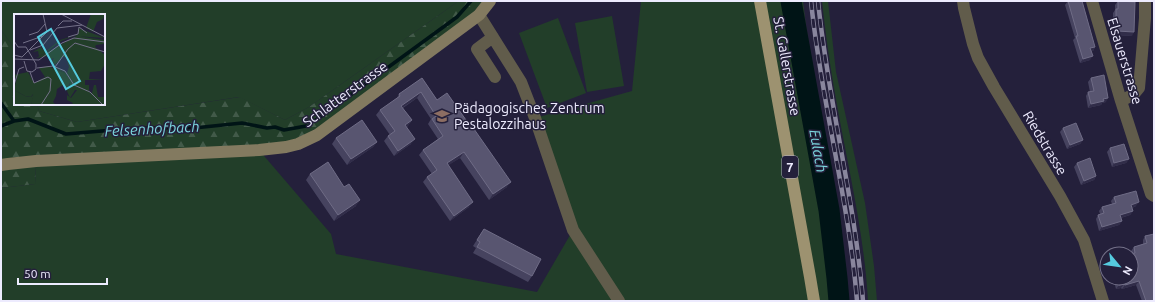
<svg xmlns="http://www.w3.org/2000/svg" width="1155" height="302" font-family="Ubuntu,sans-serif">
<defs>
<pattern id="forest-firs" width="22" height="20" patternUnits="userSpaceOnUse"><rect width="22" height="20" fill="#223e29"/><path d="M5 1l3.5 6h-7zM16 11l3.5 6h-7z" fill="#425a49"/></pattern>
</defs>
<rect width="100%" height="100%" fill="#24203b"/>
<!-- green -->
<path fill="#223e29" d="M1,1H457L456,3L309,107L285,120L239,97L77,122L39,111L37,104H104V15H15V49L1,30Z
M641,1H803L806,26L843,249L848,301H1V188L35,184L36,161L259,150L331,234L336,254L537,292L573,230L535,118L632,91Z
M822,1H828L836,72L865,203L874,266L877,301H868C864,229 846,159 834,88C829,59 825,30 822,1Z
M612,16L624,86L587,92L575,23Z
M558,18L586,93L547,108L519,33Z"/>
<!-- forest -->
<path fill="url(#forest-firs)" d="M457,1H490L298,144L36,162L35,184L1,188V30L15,49V104H37L39,111L77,122L240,97L285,120L309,107L456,3Z"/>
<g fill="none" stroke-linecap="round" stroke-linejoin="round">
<!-- stream -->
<path stroke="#001416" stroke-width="3.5" d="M1,103L14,121
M316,120L457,17L471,1
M1,126L14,121L28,119L66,134L138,128H194L242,123L267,128L275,127L284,130L306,126"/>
<!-- river -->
<path stroke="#001416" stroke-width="21" d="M791,1L829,210L837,278L839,301"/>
<!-- street -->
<path stroke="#615c4b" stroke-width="12" d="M963,1L964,8L973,44L978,58L994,87L1060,196L1084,240L1103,301
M1092,1L1121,101L1151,194L1154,196
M479,15L521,82L535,118L573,230L619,301
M493,37L477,49L495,77
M1121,101L1134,94L1139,88L1145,18V1"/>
<!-- secondary -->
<path stroke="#837a60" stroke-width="12" d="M1,165L8,164L36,161L259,150L286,147L298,144L317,135L479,15L490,1"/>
<!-- primary -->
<path stroke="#9d9270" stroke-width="12" d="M760,1L810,277L814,301"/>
<!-- rail casing -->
<g stroke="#89869d" stroke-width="4.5">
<path id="rail" d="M811,1C821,102 849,200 857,301
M818,1C828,102 855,200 863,301"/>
</g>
<!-- rail -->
<use href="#rail" stroke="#24203b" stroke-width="3" stroke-dasharray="9" stroke-linecap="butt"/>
</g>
<!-- wall -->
<path fill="#46435f" d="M1068,1L1095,47L1093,51H1091L1090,60L1080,63L1073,40L1075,38L1065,5Z
M1118,1L1132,36L1115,35V28H1113V13L1115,10V5Z
M422,78L437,100L507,187L489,200L460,158L448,165L469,207L450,221L423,182L427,177L432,174L419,155L423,150L438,139L428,124L431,119L417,98L403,108L412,120L407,127L411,144L394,156L384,141L388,136L390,135L376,115L380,110L397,98L399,94Z
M1091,78L1106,102L1102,103L1101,105L1088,108L1086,96L1088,92H1090L1088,82Z
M1063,128L1083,140L1080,144L1067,149L1060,132Z
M336,138L377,142L373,147L347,165L332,144Z
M1110,148L1129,159L1126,163L1112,167L1107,152Z
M1077,163L1096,176L1094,180L1081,185L1074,167Z
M310,174L356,206L334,221L306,180Z
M1114,197L1136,206L1132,208L1133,211L1130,215L1121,218L1122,221L1119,225L1099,231L1096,219L1098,215L1100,214L1099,211L1102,207L1112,204L1111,201Z
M484,229L532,276L528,282L473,253L476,248L473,246L480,235Z
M1154,234V301H1142L1136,285L1122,289L1121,288L1116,289L1113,278H1131L1132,254L1131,251L1134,247L1143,244V240L1145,236Z"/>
<!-- shaded-wall -->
<path fill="#312d49" d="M1116,24H1118L1115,28H1113Z
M1117,31L1134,32L1132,36L1115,35Z
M1095,47L1093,51L1088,52L1090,48Z
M1093,56L1090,60L1080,63L1083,59Z
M421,92L417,98L397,111L401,106Z
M1108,98L1106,102L1102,103L1101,105L1088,108L1091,104Z
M412,120L408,126L402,130L405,125Z
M415,139L411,144L394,156L398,151Z
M1083,140L1080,144L1067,149L1070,145Z
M377,142L373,147L347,165L351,159Z
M464,152L460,158L443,169L447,163Z
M1129,159L1126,163L1112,167L1114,163Z
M1096,176L1094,180L1081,185L1084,181Z
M511,182L507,187L489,200L493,194Z
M360,200L356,206L334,221L338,215Z
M473,202L469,207L450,221L454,216Z
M1139,202L1136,206L1129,209L1131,205Z
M1133,211L1130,215L1117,219L1120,215Z
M1122,221L1119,225L1099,231L1102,227Z
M1139,281L1136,285L1122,289L1125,285Z
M1124,284L1121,288L1116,289L1119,285Z"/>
<!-- building -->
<path fill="#585570" stroke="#6f6c86" d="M1068,1H1082L1095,47L1090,48L1093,56L1083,59L1076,36H1078Z
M1118,1L1135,2L1134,32L1117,31L1118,24H1116V9H1118Z
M1104,75L1108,98L1103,99L1104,101L1091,104L1088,92L1094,91L1091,78Z
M422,78L437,100L447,93L473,130L474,129L511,182L493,194L464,152L447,163L473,202L454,216L427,177L437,170L423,150L443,136L432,119L436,116L421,92L401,106L412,120L405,125L415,139L398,151L388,136L395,131L380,110L400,96L399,94Z
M362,120L377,142L351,159L336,138Z
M1076,123L1083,140L1070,145L1063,128Z
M1124,144L1129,159L1114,163L1110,148Z
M1090,158L1096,176L1084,181L1077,163Z
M328,162L344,187L349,184L360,200L338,215L310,174Z
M1136,191L1139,202L1131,205L1133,211L1120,215L1122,221L1102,227L1098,215L1104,213L1102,207L1116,203L1114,197Z
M484,229L541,259L532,276L477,247L480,242L477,240Z
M1154,234V301H1146L1139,281L1125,285L1124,284L1119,285L1116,278H1131V254L1135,253L1134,247L1147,243L1145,236Z"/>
<!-- icons -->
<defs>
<g id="school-bare" transform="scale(1.2)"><path d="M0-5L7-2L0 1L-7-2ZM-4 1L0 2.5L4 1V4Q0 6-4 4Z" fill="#8d6e63" stroke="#24203b" stroke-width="2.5" paint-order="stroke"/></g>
</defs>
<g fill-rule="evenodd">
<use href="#school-bare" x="442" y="116"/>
</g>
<g text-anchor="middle" stroke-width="3" stroke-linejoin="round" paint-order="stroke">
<!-- shield labels -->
<rect fill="#24203b" stroke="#b1aec4" stroke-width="1" x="782" y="156" width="16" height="22" rx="3"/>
<g font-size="13" font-weight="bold" fill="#edebfe">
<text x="790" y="172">7</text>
</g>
<!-- street labels -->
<g font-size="14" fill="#edebfe" stroke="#24203b">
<text transform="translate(1125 61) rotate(73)" y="5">Elsauerstrasse</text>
<text transform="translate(787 66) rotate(80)" y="5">St. Gallerstrasse</text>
<text transform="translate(345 94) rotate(-36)" y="5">Schlatterstrasse</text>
<text transform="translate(1045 143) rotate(59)" y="5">Riedstrasse</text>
</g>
<!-- poi labels -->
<g font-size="14" fill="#edebfe" stroke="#24203b" text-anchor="start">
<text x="454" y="113">Pädagogisches Zentrum<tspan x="454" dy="16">Pestalozzihaus</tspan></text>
</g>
<!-- water labels -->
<g font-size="15" font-style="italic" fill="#7ad5dc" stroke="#24203b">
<text transform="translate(152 129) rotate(-3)" y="5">Felsenhofbach</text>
<text transform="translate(818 151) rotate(80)" y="5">Eulach</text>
</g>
</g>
<!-- overview -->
<g transform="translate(14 14)">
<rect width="91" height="91" fill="#24203b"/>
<path d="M64,14L91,24L60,22L47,27L31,39L25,42L24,37L19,38L27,33L31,38L46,26L59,22L64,21ZM63,22L91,26V35L90,30L82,31L81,33L91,41V50L87,57L76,58L75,65L91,66H71V71H75V77L78,79L80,71H82L84,83H90L91,91H57L59,89L53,86V81L57,84L63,76L53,59L55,53L52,43H48L41,51L38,47L40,44L36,46L34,42L22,44ZM34,52L51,59L56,68L53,77L49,71L43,75L42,82L49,91L42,82L39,88L42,91H17L19,80L17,83L11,82L0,76L3,63L0,64V61L14,58L20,69L31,63L25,54Z" fill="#223e29"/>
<path d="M77,0H91L89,5L83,8L79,18L72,14ZM39,53H41L51,58L59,69L71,76H61L56,84L53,77L56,70L51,59ZM0,76L11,82L17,83L20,80L17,91H0Z" fill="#223e29"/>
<path fill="none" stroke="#747189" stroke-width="1" d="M47,0L91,23M44,12L49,7H58M15,21L24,18L31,10M54,23L64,20L65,13L73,19M0,27L4,33H12L22,50V55L18,58L13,57L10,47M9,29L29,22M16,36L29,31L43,14L68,11M0,41L8,43L33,18L29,0M0,45L25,46L48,29L60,24L91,28M41,53L54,35L61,29L91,38M23,54L39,52L51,57L60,71L76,78L89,91M16,58L20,69L34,63L37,65L36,77L27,91M0,71L5,55L10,53"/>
<path fill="#55cade" fill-opacity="0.15" stroke="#55cade" stroke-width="2" d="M37,15L66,67L52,75L24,23Z"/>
<rect width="91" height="91" fill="none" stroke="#edebfe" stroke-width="2"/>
</g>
<!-- border -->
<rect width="1155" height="302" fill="none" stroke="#edebfe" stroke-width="4"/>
<!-- north arrow -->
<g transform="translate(1119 266) rotate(119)"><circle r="19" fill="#24203b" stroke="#747189"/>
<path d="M0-3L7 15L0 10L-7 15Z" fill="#55cade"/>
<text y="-6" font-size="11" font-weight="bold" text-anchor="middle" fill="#edebfe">N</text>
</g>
<!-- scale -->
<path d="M18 278v6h89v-6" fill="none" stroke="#edebfe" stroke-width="2"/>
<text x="24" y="278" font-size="12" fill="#edebfe" stroke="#24203b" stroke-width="3" paint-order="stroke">50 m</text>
</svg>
